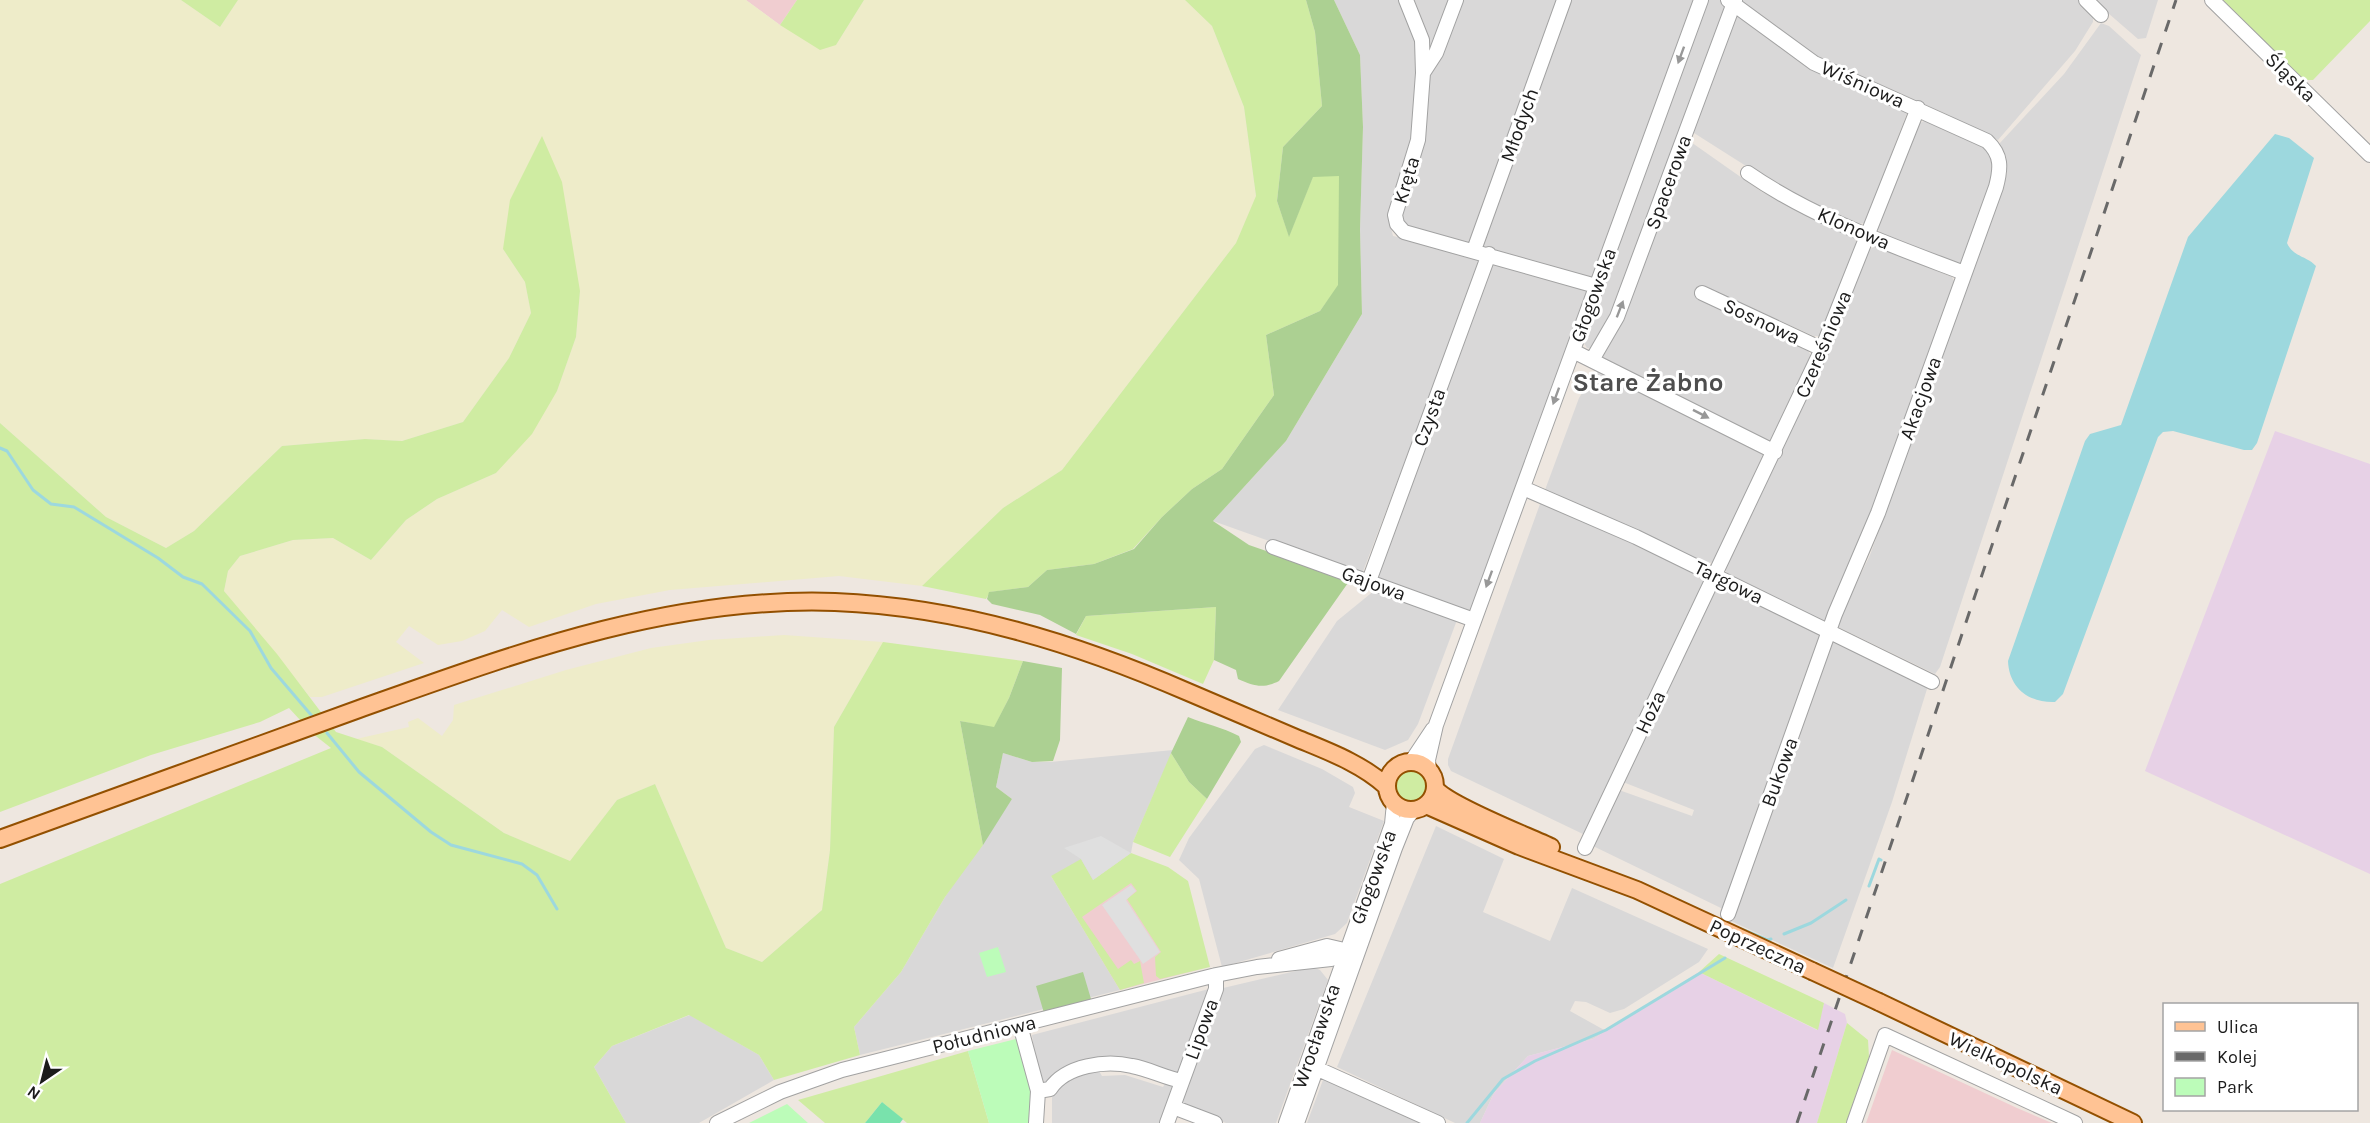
<svg xmlns="http://www.w3.org/2000/svg" width="2370" height="1123" font-family="Karla,sans-serif">
<rect width="100%" height="100%" fill="#eee7e0"/>
<!-- residential -->
<path fill="#d9d8d8" d="M1334,0H1402L1418,50L1412,142L1388,216L1393,236L1476,255L1481,262L1362,574L1213,521L1286,441L1362,314L1360,229L1363,127L1360,55Z
M1411,0H1558L1470,245L1404,225L1401,218L1426,90L1430,46Z
M1568,0H1694L1592,277L1484,249L1481,245Z
M1706,0H1720L1727,4L1614,317L1593,349L1587,348L1584,343Z
M1739,0H2078L2093,17V22L2075,51L1998,140L1944,113L1803,50Z
M2093,0H2158L2146,38L2138,39Z
M1736,15L1815,71L1907,113L1865,223L1858,224L1776,185L1694,133L1692,129Z
M2101,23L2109,26L2141,55L1940,667L1935,674L1836,626L1870,555L2007,173L1999,144L2064,74Z
M1926,120L1990,149L1996,165L1962,262L1956,265L1881,233L1877,229L1920,123Z
M1688,140L1762,192L1853,235L1857,243L1820,336H1814L1706,288L1700,300L1808,351L1812,357L1770,445L1601,361L1599,354Z
M1875,246L1952,277L1955,283L1865,533L1828,618L1822,621L1727,573L1724,568L1820,370L1869,250Z
M1492,261L1585,288L1587,294L1470,612L1380,580L1377,576Z
M1598,367L1764,452L1766,456L1717,562L1706,563L1545,490L1579,398Z
M1545,503L1705,577L1706,582L1585,835L1451,771L1448,765V759L1540,504Z
M1722,584L1822,634L1723,909L1593,846L1619,790L1692,816L1694,810L1623,782L1716,587Z
M1375,590L1457,620L1418,724L1408,740L1385,750L1278,710L1337,621Z
M1831,639L1925,683L1927,689L1892,802L1833,968L1731,921Z
M1264,745L1322,769L1353,787L1355,793L1349,807L1384,821L1347,923L1335,934L1222,967L1199,879L1179,860L1189,838L1255,749Z
M1173,750L1133,842L1131,853L1093,880L1051,876L1120,990L860,1055L854,1027L901,972L945,897L1012,799L996,787L1003,753L1032,762H1050Z
M1436,826L1504,859L1483,912L1550,941L1572,888L1708,949L1699,962L1624,1009L1610,1013L1586,1002L1575,1001L1570,1011L1606,1031L1593,1039L1528,1056L1494,1093L1480,1123H1455L1337,1067Z
M1313,967L1320,970L1328,980L1276,1123H1226L1177,1104L1219,989Z
M1209,989L1177,1076L1112,1061L1046,1087L1036,1065L1032,1035Z
M690,1015L759,1055L774,1080L699,1123H626L594,1067L612,1046Z
M1099,1071L1102,1076L1125,1075L1163,1087L1166,1082L1175,1086L1162,1123H1052V1098L1056,1086L1069,1076Z
M1327,1078L1425,1123H1307L1323,1080Z"/>
<!-- commercial -->
<path fill="#f0cdd0" d="M746,0H797L780,25Z
M1129,866L1197,970L1120,990L1070,907Z
M1892,1050L2017,1108L2052,1123H1866Z"/>
<!-- industrial -->
<path fill="#e7d1e6" d="M2275,431L2370,464V874L2145,771Z
M1699,972L1817,1030L1824,1003L1845,1014L1847,1023L1817,1123H1480L1494,1093L1528,1056L1593,1039Z"/>
<!-- farmland -->
<path fill="#eeecc9" d="M0,0H181L220,27L238,0H746L780,25L836,45L864,0H1185L1212,26L1244,107L1256,197L1236,243L1062,470L1003,508L922,586L839,576L670,590L596,604L529,627L502,610L485,631L462,641L438,645L409,626L396,642L424,663L322,697H310L224,591L228,571L240,556L293,540L333,538L371,560L406,520L437,499L496,473L557,391L576,337L580,291L503,249L525,282L531,313L509,358L463,422L402,441L365,439L282,446L194,531L166,548L106,517L0,423Z
M784,635L883,642L834,727L830,850L822,910L762,962L726,948L655,784L617,800L570,862L504,833L382,747L356,739L409,727L408,722L418,718L442,736L453,720L454,705L566,670L651,648L709,640Z"/>
<!-- grass -->
<path fill="#cfeca2" d="M181,0H238L220,27Z
M797,0H864L836,45L820,50L780,25Z
M1185,0H1306L1315,32L1322,106L1283,147L1277,201L1289,236L1313,176H1339V285L1320,311L1266,335L1274,395L1222,469L1192,489L1162,517L1133,549L1094,564L1047,570L1028,587L990,592L986,599L922,586L1003,508L1062,470L1236,243L1256,196L1244,107L1212,26Z
M2223,0H2370V21L2313,80H2303Z
M542,136L562,182L580,291L576,337L557,391L532,434L496,473L437,499L406,520L371,560L333,538L293,540L240,556L228,571L224,591L277,654L336,732L382,747L504,833L570,861L617,800L655,784L726,948L762,962L822,910L830,850L834,727L883,642L1023,661L1009,698L994,728L960,721L983,845L945,897L901,972L854,1027L860,1055L774,1080L759,1055L689,1015L612,1046L594,1067L626,1123H0V884L331,748L312,733L289,708L260,722L151,755L0,812V423L106,517L166,548L194,531L282,446L365,439L402,441L463,422L509,358L531,313L525,282L503,249L510,200Z
M1216,607L1214,660L1203,684L1132,654L1076,635L1086,616Z
M1171,753L1189,782L1207,799L1170,857L1133,842Z
M1394 786a16 16 0 1 1 32 0a16 16 0 1 1-32 0Z
M1131,853L1168,867L1188,881L1210,967L1160,979L1156,976L1155,957L1161,952L1127,899L1137,891L1131,883L1082,917L1118,969L1131,960L1134,964L1140,961L1144,983L1120,990L1051,876L1081,859L1093,880Z
M1719,954L1824,1003L1818,1030L1699,972Z
M1847,1023L1868,1040L1869,1057L1846,1123H1817Z
M968,1051L989,1123H907L882,1102L865,1123H825L798,1100Z"/>
<!-- forest -->
<path fill="#acd092" d="M1306,0H1334L1360,55L1363,127L1360,229L1362,314L1286,441L1213,521L1249,545L1350,580L1279,681C1263,689 1254,686 1238,679L1236,670L1214,660L1216,607L1086,616L1076,634L1040,615L992,604L987,599L989,592L1028,587L1047,570L1094,564L1134,549L1162,517L1192,489L1222,469L1274,395L1266,335L1320,311L1338,285L1339,176L1313,177L1289,237L1277,201L1283,147L1322,106L1315,32Z
M1023,661L1062,668L1060,740L1053,761L1032,762L1003,753L996,787L1012,799L983,845L960,721L994,727L1009,698Z
M1188,717C1205,724 1222,727 1239,736L1241,742L1207,799L1189,782L1171,753Z
M1083,972L1091,999L1044,1013L1036,986Z"/>
<!-- park -->
<path fill="#bcfcb9" d="M998,947L1006,972L987,977L979,953Z
M1016,1039L1037,1101L1039,1123H989L968,1051Z
M787,1104L808,1123H749Z"/>
<!-- pitch -->
<path fill="#79e2ac" d="M882,1102L903,1119L900,1123H865Z"/>
<!-- parking -->
<path fill="#dfdfdf" d="M1101,836L1131,853L1093,880L1081,859L1064,848Z
M1131,885L1136,891L1126,900L1160,952L1143,964L1102,905Z"/>
<!-- water -->
<path fill="#9dd8de" d="M2275,134L2289,138L2314,158L2287,243C2293,257 2307,256 2316,266L2257,443L2252,450H2244L2173,431L2163,432L2158,437L2063,694L2055,702C2029,703 2009,688 2008,661L2085,441L2090,434L2121,425L2188,237Z"/>
<g fill="none" stroke-linecap="round" stroke-linejoin="round">
<!-- stream -->
<path stroke="#9dd8de" stroke-width="3" d="M0,448L7,451L33,490L51,504L74,507L158,558L183,577L202,584L250,631L271,668L312,716
M327,733L359,772L431,832L451,845L522,864L537,875L557,909
M1869,886L1879,859L1881,860
M1741,929L1768,940L1771,939
M1784,934L1811,923L1846,900
M1467,1123L1503,1079L1535,1061L1606,1030L1725,958"/>
<!-- minor casing -->
<g stroke="#a2a2a2" stroke-width="16">
<path id="minor" d="M1406,0L1422,40L1423,73L1418,140L1395,215L1397,224L1404,232L1596,286
M2086,0L2101,15
M2212,0L2370,155
M1423,73L1436,53L1456,0
M1748,173C1813,218 1891,245 1964,273
M1474,250L1564,0
M1702,293L1822,349
M1573,351L1775,452
M1592,360L1617,317L1735,0
M1523,488L1636,537L1932,682
M1273,547L1474,620
M1369,581L1489,254
M1411,762L1433,729
M1429,770L1428,760L1436,725L1701,0
M1585,848L1822,349L1918,108
M1728,914L1835,614L1878,513L1996,187C2001,168 2002,155 1987,141L1814,63L1728,0
M1279,959L1327,946L1353,952
M1020,1025L1038,1091L1036,1123
M1318,1069L1438,1123
M1038,1091L1050,1089C1066,1065 1106,1060 1132,1066C1149,1069 1165,1078 1182,1081
M1173,1107L1215,1123
M717,1123L780,1092L842,1070L1216,975L1257,967L1331,959L1346,950
M1167,1123L1216,989V975
M1286,1123L1392,824L1394,803
M1297,1123L1395,848L1407,818L1413,811
M1854,1123L1885,1035L2075,1123"/>
</g>
<!-- major casing -->
<g stroke="#935000" stroke-width="20">
<path id="major" d="M1387 786a24 24 0 1 1 48 0a24 24 0 1 1-48 0Z
M1435,788C1447,805 1528,836 1551,847
M1426,805L1519,846L1637,890L1812,971
M0,839C120,796 239,752 359,709C514,654 668,596 835,602C959,607 1075,643 1188,692C1224,707 1260,723 1296,738C1327,751 1361,763 1386,786
M1879,1002L2133,1123"/>
</g>
<!-- minor -->
<use href="#minor" stroke="#fff" stroke-width="14"/>
<!-- major -->
<use href="#major" stroke="#ffc394" stroke-width="16"/>
<!-- rail -->
<path stroke="#696969" stroke-width="3" stroke-dasharray="12 12" stroke-linecap="butt" d="M1797,1123L2176,0"/>
<!-- major-bridge casing -->
<g stroke="#935000" stroke-width="20" stroke-linecap="butt">
<path id="major-bridge" d="M1812,971L1879,1002"/>
</g>
<!-- major-bridge -->
<use href="#major-bridge" stroke="#ffc394" stroke-width="16"/>
</g>
<!-- one-way arrows -->
<defs><path id="oneway-solid" d="M-6-.8H1V-3.2L6.5 0L1 3.2V.8H-6Z" transform="scale(1.5)"/></defs>
<g fill="#989898">
<use href="#oneway-solid" transform="translate(1681 55) rotate(110)"/>
<use href="#oneway-solid" transform="translate(1620 309) rotate(-69)"/>
<use href="#oneway-solid" transform="translate(1556 396) rotate(110)"/>
<use href="#oneway-solid" transform="translate(1701 414) rotate(27)"/>
<use href="#oneway-solid" transform="translate(1489 579) rotate(110)"/>
</g>
<g text-anchor="middle" stroke-width="6" stroke-linejoin="round" paint-order="stroke">
<!-- street labels -->
<g font-size="20" fill="#1b1b1b" stroke="#fff">
<text transform="translate(2291 77) rotate(44)" y="7">Śląska</text>
<text transform="translate(1863 84) rotate(24)" y="7">Wiśniowa</text>
<text transform="translate(1519 125) rotate(-70)" y="7">Młodych</text>
<text transform="translate(1406 180) rotate(-73)" y="7">Kręta</text>
<text transform="translate(1668 182) rotate(-70)" y="7">Spacerowa</text>
<text transform="translate(1854 228) rotate(24)" y="7">Klonowa</text>
<text transform="translate(1593 295) rotate(-70)" y="7">Głogowska</text>
<text transform="translate(1762 321) rotate(25)" y="7">Sosnowa</text>
<text transform="translate(1823 344) rotate(-67)" y="7">Czereśniowa</text>
<text transform="translate(1920 398) rotate(-70)" y="7">Akacjowa</text>
<text transform="translate(1429 417) rotate(-70)" y="7">Czysta</text>
<text transform="translate(1729 582) rotate(26)" y="7">Targowa</text>
<text transform="translate(1374 583) rotate(20)" y="7">Gajowa</text>
<text transform="translate(1650 712) rotate(-65)" y="7">Hoża</text>
<text transform="translate(1779 772) rotate(-70)" y="7">Bukowa</text>
<text transform="translate(1373 877) rotate(-70)" y="7">Głogowska</text>
<text transform="translate(1758 946) rotate(25)" y="7">Poprzeczna</text>
<text transform="translate(1201 1029) rotate(-70)" y="7">Lipowa</text>
<text transform="translate(984 1034) rotate(-14)" y="7">Południowa</text>
<text transform="translate(1316 1036) rotate(-71)" y="7">Wrocławska</text>
<text transform="translate(2006 1063) rotate(25)" y="7">Wielkopolska</text>
</g>
<!-- district labels -->
<g font-size="26" font-weight="bold" fill="#4e4e4e" stroke="#fff">
<text x="1648" y="391">Stare Żabno</text>
</g>
</g>
<!-- legend -->
<rect x="2163" y="1003" width="195" height="108" fill="#ffffff" stroke="#a4a4a4" stroke-width="1.5"/>
<rect x="2175" y="1022" width="30" height="9" fill="#ffc394" stroke="#a4a4a4" stroke-width="1.5"/>
<text x="2217" y="1033" font-size="18" fill="#1b1b1b">Ulica</text>
<rect x="2175" y="1052" width="30" height="9" fill="#696969" stroke="#a4a4a4" stroke-width="1.5"/>
<text x="2217" y="1063" font-size="18" fill="#1b1b1b">Kolej</text>
<rect x="2175" y="1078" width="30" height="18" fill="#bcfcb9" stroke="#a4a4a4" stroke-width="1.5"/>
<text x="2217" y="1093" font-size="18" fill="#1b1b1b">Park</text>
<!-- north arrow -->
<g transform="translate(42 1081) rotate(215)" stroke="#ffffff" stroke-width="4.5" paint-order="stroke">
<path d="M0-4.5L10 22L0 15L-10 22Z" fill="#1b1b1b"/>
<text y="-9" font-size="16" font-weight="bold" text-anchor="middle" fill="#1b1b1b">N</text>
</g>
</svg>
